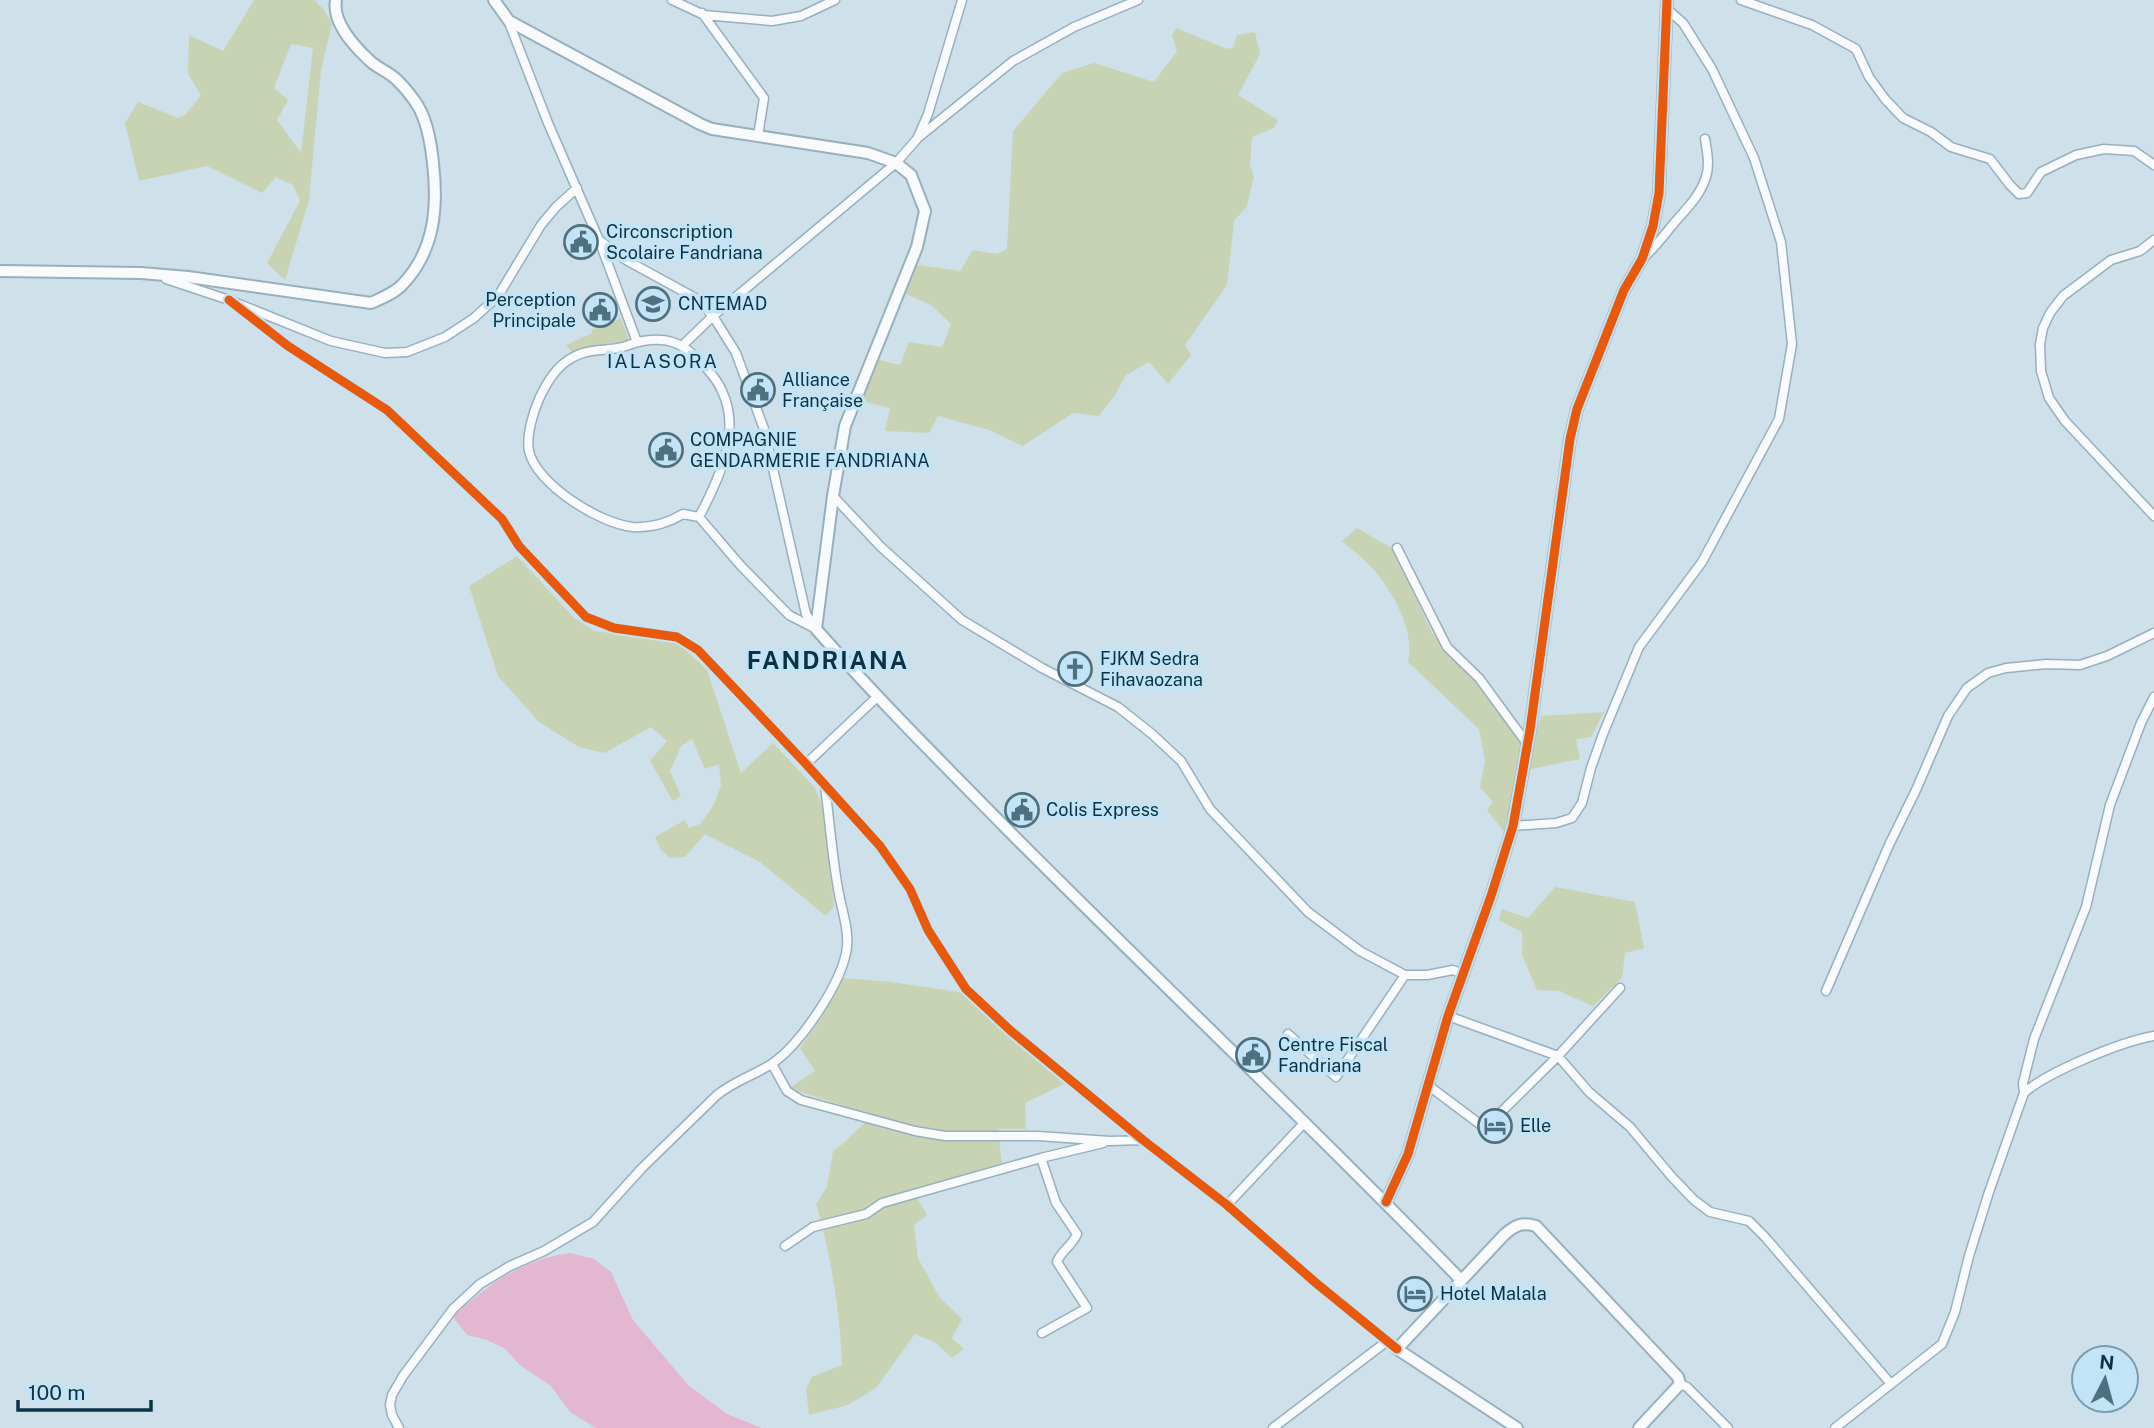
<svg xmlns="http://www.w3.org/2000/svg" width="2154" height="1428" font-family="'Public Sans',sans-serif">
<rect width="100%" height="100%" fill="#cee0ea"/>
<!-- green -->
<path fill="#c8d3b4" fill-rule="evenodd" d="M254,0H314L325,11L332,24L321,70L309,200L285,280L267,263L300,201L293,185L276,177L262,193L207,166L139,181L125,123L138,102L178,118L185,115L201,95L188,74L189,35L223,51ZM291,44L313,48L301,153L277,120L288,100L274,88Z
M1176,28L1227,49L1233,47L1237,35L1255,32L1260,54L1238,95L1278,120L1274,128L1252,137L1250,166L1254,176L1247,206L1234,221L1227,285L1185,345L1191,355L1168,384L1149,362L1126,375L1115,395L1099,416L1073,413L1023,446L989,430L938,416L929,433L885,431L890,408L861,401L879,360L900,365L909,342L942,347L951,324L931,305L906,294L917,265L960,271L973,250L997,254L1007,249L1013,131L1062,73L1094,63L1154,82L1177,51L1172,36Z
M621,318L629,340L624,343L581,349L573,353L566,345L592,333V330Z
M1357,528L1395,550L1432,633L1471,667L1494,692L1529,744L1542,716L1604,712L1591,737L1576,739L1580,759L1531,769L1504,832L1487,810L1493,802L1480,787L1485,760L1479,729L1408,662C1415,630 1394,595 1375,571C1366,560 1353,551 1342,541Z
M517,556L574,618L595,631L664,640L680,645L707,670L741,773L773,743L815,788L822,804L834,906L826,916L760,862L705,834L685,857L670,858L660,849L655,837L685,820L689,828L700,824L713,806L721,786L719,764L705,769L692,739L681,746L670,771L681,796L673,801L650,761L667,741L651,727L604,753L579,747L539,722L498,676L469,586Z
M1555,887L1635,902L1644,948L1625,953L1622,978L1593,1006L1559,991L1537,990L1522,955V932L1499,920L1502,909L1528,918Z
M843,978L891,982L965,993L1064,1084L1025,1103L1026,1129H998L1002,1166L913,1191L927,1215L914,1225L918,1258L940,1298L962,1319L952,1338L964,1349L952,1358L936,1343L915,1334L876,1388L848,1405L809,1415L806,1389L812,1377L842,1365C840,1312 831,1255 816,1204L827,1187L833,1151L845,1142L872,1115L789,1088L815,1071L800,1048L824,1014Z"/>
<!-- water -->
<path fill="#e2b7cf" d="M570,1253L594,1259L611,1272L633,1320L688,1385L727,1414L762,1428H596L570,1412L551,1386L521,1366L504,1348L487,1340L467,1335L453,1317C487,1285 523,1259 570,1253Z"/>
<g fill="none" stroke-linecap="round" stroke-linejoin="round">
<!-- street casing -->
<g stroke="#96b0bd" stroke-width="11">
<path id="street" d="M672,0L704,15L772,21L801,16L835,0
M1741,0L1812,25L1856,49L1869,77L1885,99L1903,118L1931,132L1951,147L1990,159L2010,185L2019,194L2027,193L2041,172L2076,155L2104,149L2134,151L2154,165
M702,13L764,98L758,136
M508,20L548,123L599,240L637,342
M919,137L1013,61L1074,27L1138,0
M599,240L626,260L699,300L713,316L736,353L764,429L806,614L815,628
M2154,240L2140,251L2111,260L2063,296L2050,313L2043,328L2040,344L2041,371L2049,398L2065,421L2154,516
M1642,259C1655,248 1664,235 1675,222C1687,208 1700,196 1706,177C1710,165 1707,151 1705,139
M166,279L229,300L331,341L385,353L407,352L445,337L474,318L498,296L541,225L556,207L577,188
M229,300L288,346L387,410L502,519L519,546L586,617L614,628L677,637L698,650L806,764L880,846L910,889L928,930L966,989L1011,1031L1143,1140L1227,1205L1316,1283L1397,1349
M683,345L713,316L896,163L917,139L928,114L962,0
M833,496L881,547L962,620L1042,668L1118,707L1152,734L1181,761L1210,809L1308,912L1360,951L1405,975H1427L1453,970L1463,974
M699,517C718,481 742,432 722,391C717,379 705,366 696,357C680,342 666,337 643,341C636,342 630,345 623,347C603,352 586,347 567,361C555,369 545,386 539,399C533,413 526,436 529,451C536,484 600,524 633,527C651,528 668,523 683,514L699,517L741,566L789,615L816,629
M1397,548L1447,647L1479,678L1528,745
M806,764L877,697
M1513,826L1556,823L1572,818L1582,803L1591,768L1603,734L1639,647L1702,562L1779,419L1792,344L1781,242L1754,158L1712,69L1683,23L1667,9
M1826,991L1889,845L1916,790L1948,716L1967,688L1988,673L2006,668L2046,664L2080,665L2107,656L2154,633
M1448,1016L1558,1056L1589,1092L1630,1127L1671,1176L1694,1200L1710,1212L1749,1221L1765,1237L1891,1384
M1288,1034L1336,1077L1405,975
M772,1064L787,1091L801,1100L915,1131L945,1136H1038L1110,1141L1143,1140
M1429,1086L1485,1128L1558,1056L1620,988
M2024,1093C2047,1072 2123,1041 2154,1036
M1041,1158L1056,1203L1077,1234C1072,1246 1061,1251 1057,1262L1087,1308L1042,1333
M1227,1205L1305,1122
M785,1246L813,1227L866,1214L882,1203L1041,1158L1103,1143
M1680,1384L1687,1387L1728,1428
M399,1428L392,1415L390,1405L392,1395L403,1376L453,1309L480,1284L510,1266L544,1251L593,1222L642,1168L717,1095C734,1081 755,1075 773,1063C801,1043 843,982 847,947C849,929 842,911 839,894C832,858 830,822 825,787
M1273,1428L1386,1342
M1835,1428L1942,1344L1955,1312L1969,1256L1989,1192L2024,1093L2023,1083L2034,1039L2086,907L2110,805L2141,723L2154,697"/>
</g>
<!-- secondary casing -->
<g stroke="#96b0bd" stroke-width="14">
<path id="secondary" d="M494,0L509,21L700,124L712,129L868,153L896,163L911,175L925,211L917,247L845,426L833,496L816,629C877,698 942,763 1006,828C1157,980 1312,1126 1461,1280
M0,271L141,273L188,277L371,303C382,298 395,293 403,284C435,250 438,207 433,163C431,145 428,123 418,106C413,98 405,88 398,81C390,72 376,68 368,59C353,45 332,21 336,0
M1386,1202L1408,1154L1448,1016L1491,896L1513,826L1530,730L1570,439L1577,409L1624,290L1642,259L1653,226L1659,193L1667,0
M1517,1428L1397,1349L1504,1235C1515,1225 1522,1222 1536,1226L1678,1377L1680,1384L1639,1428"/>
</g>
<!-- street -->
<use href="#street" stroke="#f8fafc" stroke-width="8"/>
<!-- secondary -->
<use href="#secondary" stroke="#f8fafc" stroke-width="10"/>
<!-- cycleway casing -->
<g stroke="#c2e4f6" stroke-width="13">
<path id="cycleway" d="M229,300L288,346L387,410L502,519L519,546L586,617L614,628L677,637L698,650L806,764L880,846L910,889L928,930L966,989L1011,1031L1143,1140L1227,1205L1316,1283L1397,1349
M1386,1202L1408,1154L1448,1016L1491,896L1513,826L1530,730L1570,439L1577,409L1624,290L1642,259L1653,226L1659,193L1667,0"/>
</g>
<!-- cycleway -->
<use href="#cycleway" stroke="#e8590c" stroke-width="9"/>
</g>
<!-- icons -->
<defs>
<g id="civic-ring" transform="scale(1.75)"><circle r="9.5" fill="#c2e4f6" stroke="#4f707f" stroke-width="1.5"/><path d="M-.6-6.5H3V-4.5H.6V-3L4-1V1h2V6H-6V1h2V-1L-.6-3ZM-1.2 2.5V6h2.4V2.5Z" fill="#4f707f"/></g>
<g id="university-ring" transform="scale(1.75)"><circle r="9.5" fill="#c2e4f6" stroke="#4f707f" stroke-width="1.5"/><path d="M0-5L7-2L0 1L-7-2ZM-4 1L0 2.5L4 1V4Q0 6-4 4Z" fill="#4f707f"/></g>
<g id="church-ring" transform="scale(1.75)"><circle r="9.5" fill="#c2e4f6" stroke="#4f707f" stroke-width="1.5"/><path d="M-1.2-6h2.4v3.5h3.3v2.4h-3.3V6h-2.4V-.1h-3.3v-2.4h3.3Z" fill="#4f707f"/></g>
<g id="hotel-ring" transform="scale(1.75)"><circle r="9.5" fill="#c2e4f6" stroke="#4f707f" stroke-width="1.5"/><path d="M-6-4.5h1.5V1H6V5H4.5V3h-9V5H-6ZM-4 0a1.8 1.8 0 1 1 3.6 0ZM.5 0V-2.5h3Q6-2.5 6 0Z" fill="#4f707f"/></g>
</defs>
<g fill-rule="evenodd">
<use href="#civic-ring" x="581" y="242"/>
<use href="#university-ring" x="653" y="304"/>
<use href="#civic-ring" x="600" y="310"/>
<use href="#civic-ring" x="758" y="390"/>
<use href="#civic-ring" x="666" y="450"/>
<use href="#church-ring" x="1075" y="669"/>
<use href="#civic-ring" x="1022" y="810"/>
<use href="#civic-ring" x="1253" y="1055"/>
<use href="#hotel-ring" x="1495" y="1126"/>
<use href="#hotel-ring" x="1415" y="1294"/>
</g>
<g text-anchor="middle" stroke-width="7" stroke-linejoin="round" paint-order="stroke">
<!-- poi labels -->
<g font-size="18" fill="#0a3446" stroke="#c2e4f6" text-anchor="start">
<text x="606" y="238">Circonscription<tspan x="606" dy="21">Scolaire Fandriana</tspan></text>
<text x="576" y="306" text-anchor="end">Perception<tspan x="576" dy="21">Principale</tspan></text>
<text x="678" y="310">CNTEMAD</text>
<text x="782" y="386">Alliance<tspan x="782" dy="21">Française</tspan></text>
<text x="690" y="446">COMPAGNIE<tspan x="690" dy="21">GENDARMERIE FANDRIANA</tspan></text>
<text x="1100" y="665">FJKM Sedra<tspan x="1100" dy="21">Fihavaozana</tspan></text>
<text x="1046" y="816">Colis Express</text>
<text x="1278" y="1051">Centre Fiscal<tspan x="1278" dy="21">Fandriana</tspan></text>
<text x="1520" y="1132">Elle</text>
<text x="1440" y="1300">Hotel Malala</text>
</g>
<!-- neighbourhood labels -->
<g font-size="19" letter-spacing="2" fill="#0a3446" stroke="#c2e4f6">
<text x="663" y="368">IALASORA</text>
</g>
<!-- district labels -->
<g font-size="24" font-weight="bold" letter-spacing="2" fill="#0a3446" stroke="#c2e4f6">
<text x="828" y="669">FANDRIANA</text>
</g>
</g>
<!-- north arrow -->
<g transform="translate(2105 1379) rotate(6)"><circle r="33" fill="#c2e4f6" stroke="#789eb0" stroke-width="2"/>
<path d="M0-5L12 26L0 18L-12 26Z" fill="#4f707f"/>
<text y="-10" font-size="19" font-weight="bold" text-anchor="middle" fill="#0a3446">N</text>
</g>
<!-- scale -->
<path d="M18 1400v10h133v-10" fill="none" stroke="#0a3446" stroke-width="3.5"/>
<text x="28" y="1400" font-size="21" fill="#0a3446" stroke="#c2e4f6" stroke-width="5" paint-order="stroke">100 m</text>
</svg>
